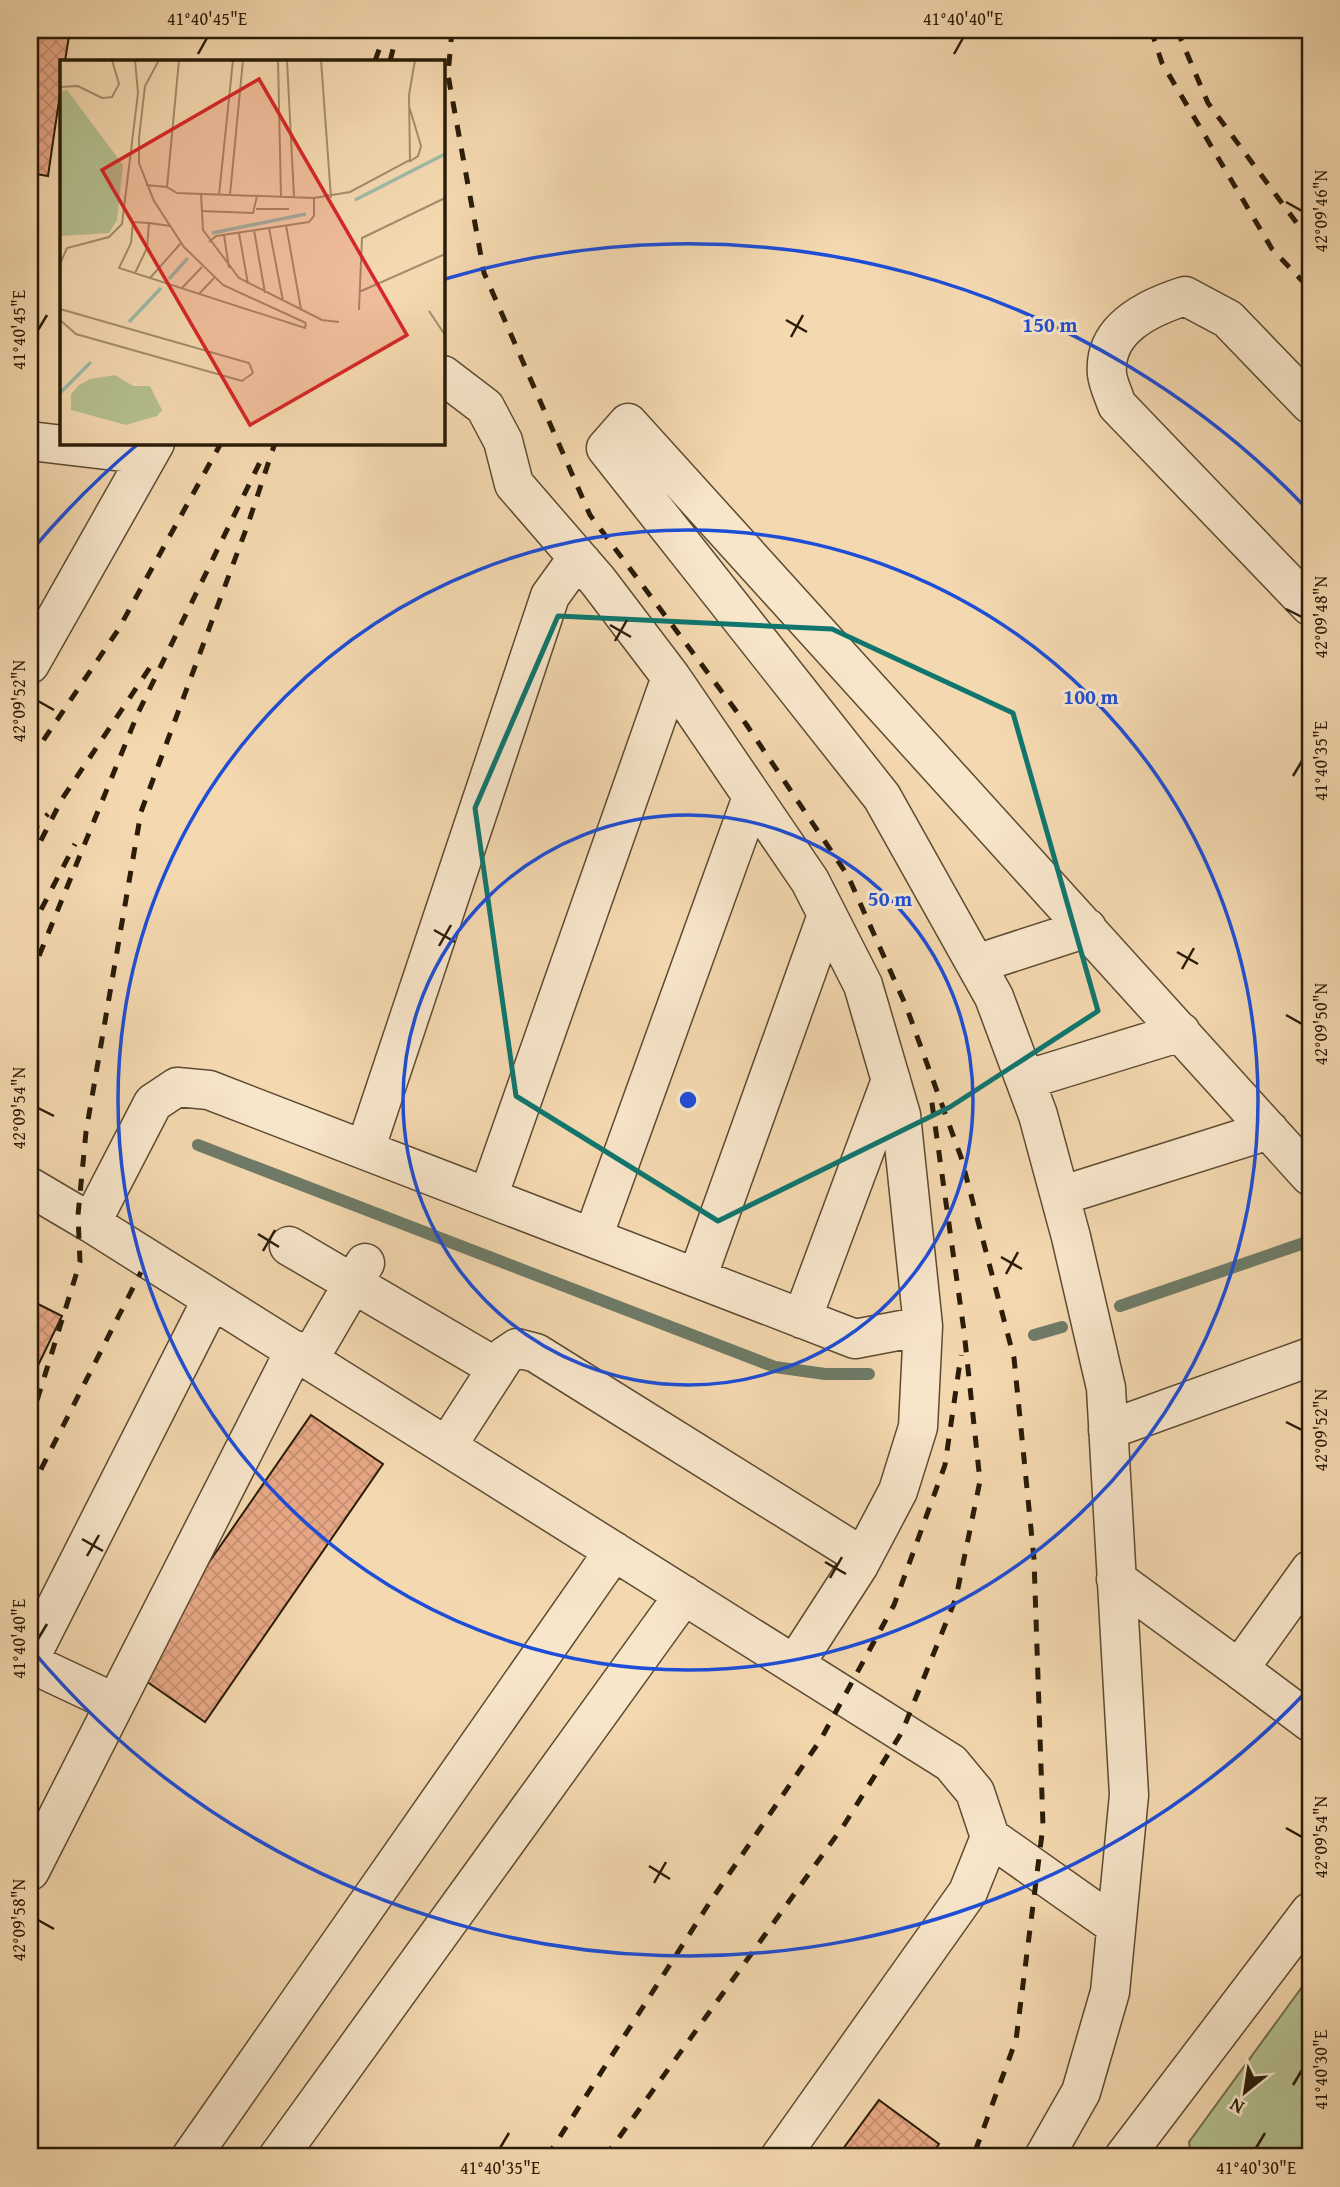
<svg xmlns="http://www.w3.org/2000/svg" width="1340" height="2187" font-family="'Gentium Book Plus',serif">
<defs>
<pattern id="building-cross-hatch" width="8" height="8" patternUnits="userSpaceOnUse" patternTransform="scale(1.75)"><rect width="8" height="8" fill="#e8a886"/><path d="M0 0l8 8M0 8l8-8" fill="none" stroke="#c79072"/></pattern>
</defs>
<rect width="100%" height="100%" fill="#f4d8af"/>
<filter id="stains"><feTurbulence type="fractalNoise" baseFrequency=".00286" numOctaves="4"/><feColorMatrix values="0 0 0 0 .2 0 0 0 0 .09 0 0 0 0 .02 0 0 0 .5 -.17"/></filter>
<radialGradient id="worn" r=".72"><stop offset=".6" stop-color="#630" stop-opacity="0"/><stop offset="1" stop-color="#630" stop-opacity=".3"/></radialGradient>
<!-- grass -->
<path fill="#b5c090" stroke="#706e4c" stroke-width="2" d="M1310,1976V2157H1191L1189,2142Z"/>
<g fill="none" stroke-linecap="round" stroke-linejoin="round">
<!-- stream -->
<path stroke="#6e7b68" stroke-width="12" d="M198,1145L775,1367L825,1374H869
M1120,1306L1310,1241
M1034,1335L1062,1327"/>
</g>
<!-- building -->
<path fill="url(#building-cross-hatch)" stroke="#2a1c08" stroke-width="2" d="M30,30H70L65,61H61V87L48,176L30,173Z
M30,1300L62,1316L30,1382Z
M311,1415L383,1464L205,1722L133,1672Z
M879,2100L939,2144L930,2157H837Z"/>
<g fill="none" stroke-linecap="round" stroke-linejoin="round">
<!-- minor casing -->
<g stroke="#5c4b32" stroke-width="41">
<path id="minor" d="M443,375L485,407L503,441L514,484L598,581L671,677L810,881L863,985L901,1115L923,1326L918,1427L898,1491L859,1565L795,1664
M1310,404L1228,319L1185,296C1150,307 1103,328 1107,374C1108,384 1114,396 1117,405L1310,606
M30,441L148,455
M30,664L155,443
M976,964L1087,928
M1025,1080L1181,1032
M365,1150L550,596L568,571L582,562
M30,1187L91,1223
M1060,1196L1269,1130
M488,1197L671,677
M593,1237L752,797
M289,1246L497,1368
M697,1278L827,915
M802,1319L891,1080
M309,1359L365,1263
M1108,1430L1310,1357
M447,1446L505,1356L517,1348L536,1353L863,1557
M1116,1579L1239,1669L1310,1570
M30,1658L212,1299
M30,1663L115,1703
M1239,1669L1310,1722
M990,1837L1116,1926
M30,1871L295,1350
M191,2157L614,1551
M278,2157L684,1595
M780,2157L968,1892L990,1837L975,1792L951,1763L91,1223L153,1103L177,1087L209,1090L855,1339L923,1326
M1044,2157L1081,2092L1110,1992L1129,1795L1106,1388L1071,1237L1038,1115L994,997L882,797L606,448L628,423L1310,1176
M1124,2157L1310,1912"/>
</g>
<!-- minor -->
<use href="#minor" stroke="#f8e6cb" stroke-width="38"/>
<!-- rail -->
<path stroke="#2a1c08" stroke-width="5" stroke-dasharray="12 12" stroke-linecap="butt" d="M452,30L448,75L484,273L590,515L746,724L848,876L906,1006L961,1157L1014,1358L1034,1559L1043,1826L1016,2040L973,2157
M1151,30L1162,63L1272,249L1310,289
M1177,30L1208,103L1310,241
M375,61L386,30
M390,61L398,30
M30,760L118,630L221,443
M30,834L48,814
M30,862L62,799L155,660
M30,931L75,844
M30,978L138,713L260,462
M30,1423L80,1262L78,1215L86,1132L141,812L248,524L275,443
M30,1491L141,1272
M547,2157L710,1902L821,1739L894,1605L945,1465L961,1355
M605,2157L844,1825L902,1732L956,1598L980,1481L964,1331L931,1096"/>
</g>
<!-- marked area -->
<path fill="none" stroke="#0f766e" stroke-width="5" stroke-linejoin="round" d="M558,616L832,629L1013,713L1098,1011L950,1107L718,1221L516,1096L475,808Z"/>
<!-- ticks -->
<path fill="none" stroke="#2a1c08" stroke-width="2.5" d="M198,54L207,38M954,54L963,38M1286,202L1302,211M786,320L807,332M38,330L47,315M791,337L803,315M1286,609L1302,617M610,625L631,637M615,641L627,620M38,701L54,710M1293,776L1302,761M434,930L455,942M439,946L451,925M1177,952L1198,964M1182,969L1194,948M1286,1015L1302,1024M38,1108L54,1116M258,1234L279,1247M263,1251L275,1230M1001,1257L1022,1269M1006,1274L1018,1252M1286,1422L1302,1430M82,1539L103,1551M87,1556L99,1535M825,1562L846,1574M830,1578L842,1557M38,1639L47,1624M1286,1828L1302,1837M649,1866L670,1879M654,1883L666,1862M38,1920L54,1929M1293,2085L1302,2070M500,2148L509,2133M1256,2148L1265,2133"/>
<!-- distance rings -->
<g fill="none" stroke="#1d4ed8" stroke-width="3.5">
<circle cx="688" cy="1100" r="285"/>
<circle cx="688" cy="1100" r="570"/>
<path d="M1309 1689A856 856 0 0 1 32 1650M32 550A856 856 0 0 1 138 444M445 279A856 856 0 0 1 1309 511"/>
</g>
<!-- overview -->
<g transform="translate(60 60)">
<rect width="385" height="385" fill="#f4d8af"/>
<path d="M7,30L63,105L57,160L49,173L0,176V31Z" fill="#b5c090"/>
<path d="M55,315L73,326H90L102,350L97,356L66,365L11,350V334L19,325L30,319Z" fill="#b5c090"/>
<path fill="none" stroke="#9cbaa8" stroke-width="3.5" d="M295,140L385,94M152,173L246,154M109,219L128,198M69,262L101,228M0,333L31,302"/>
<path fill="none" stroke="#a38d6c" stroke-width="2" d="M99,0L85,26L79,78V103L94,141L124,187L163,225L246,263M119,0L107,127L117,133L254,138V156L249,162L156,176L149,182M218,0L221,137M227,0L234,137M261,0L271,138M0,27L18,26L42,38L52,37L59,24L52,0M349,46L361,86L358,96L349,102M86,125L107,127M141,134L143,170L179,218L262,260L279,262M159,135L173,0M170,135L183,0M254,138L290,132L350,100L349,35L355,0M196,149H229M141,151L193,153L197,136M89,163L73,162L71,183L59,208L245,268L246,263M226,165L241,249M209,168L223,241M194,170L205,233M179,173L188,224M164,175L169,208M0,204L7,188L49,177L62,164L78,33L75,0M75,213L87,188L89,163L110,166M90,218L121,183M122,228L142,207M299,232L385,194M139,234L154,218M0,249L189,303L193,313L182,321L16,274L0,260M299,250L302,178L385,138M369,251L385,275"/>
<path fill="#d62828" fill-opacity="0.15" stroke="#d62828" stroke-width="3.5" d="M199,19L347,275L190,365L42,110Z"/>
<rect width="385" height="385" fill="none" stroke="#2a1c08" stroke-width="3.5"/>
</g>
<circle cx="688" cy="1100" r="10" fill="#1d4ed8" stroke="#f8e6cb" stroke-width="3.5"/>
<g font-size="21" text-anchor="middle" font-weight="bold" fill="#1d4ed8" stroke="#f8e6cb" stroke-width="6" stroke-linejoin="round" paint-order="stroke">
<text x="1050" y="332">150 m</text>
<text x="1091" y="704">100 m</text>
<text x="890" y="906">50 m</text>
</g>
<!-- margin -->
<rect width="1340" height="2187" fill="none" stroke="#f4d8af" stroke-width="77"/>
<!-- north arrow -->
<g transform="translate(1245 2092) rotate(210)" stroke="#f8e6cb" stroke-width="5" paint-order="stroke">
<path d="M0-5L12 26L0 18L-12 26Z" fill="#2a1c08"/>
<text y="-10" font-size="19" font-weight="bold" text-anchor="middle" fill="#2a1c08">N</text>
</g>
<rect x="38" y="38" width="1264" height="2110" fill="none" stroke="#2a1c08" stroke-width="2.5"/>
<g font-size="18" text-anchor="middle" fill="#2a1c08">
<text x="207" y="25">41°40'45"E</text>
<text x="963" y="25">41°40'40"E</text>
<text transform="translate(1321 211) rotate(-90)" y="6">42°09'46"N</text>
<text transform="translate(19 330) rotate(-90)" y="6">41°40'45"E</text>
<text transform="translate(1321 617) rotate(-90)" y="6">42°09'48"N</text>
<text transform="translate(19 701) rotate(-90)" y="6">42°09'52"N</text>
<text transform="translate(1321 761) rotate(-90)" y="6">41°40'35"E</text>
<text transform="translate(1321 1024) rotate(-90)" y="6">42°09'50"N</text>
<text transform="translate(19 1108) rotate(-90)" y="6">42°09'54"N</text>
<text transform="translate(1321 1430) rotate(-90)" y="6">42°09'52"N</text>
<text transform="translate(19 1639) rotate(-90)" y="6">41°40'40"E</text>
<text transform="translate(1321 1837) rotate(-90)" y="6">42°09'54"N</text>
<text transform="translate(19 1920) rotate(-90)" y="6">42°09'58"N</text>
<text transform="translate(1321 2070) rotate(-90)" y="6">41°40'30"E</text>
<text x="500" y="2174">41°40'35"E</text>
<text x="1256" y="2174">41°40'30"E</text>
</g>
<rect width="100%" height="100%" filter="url(#stains)"/>
<rect width="100%" height="100%" fill="url(#worn)"/>
</svg>
